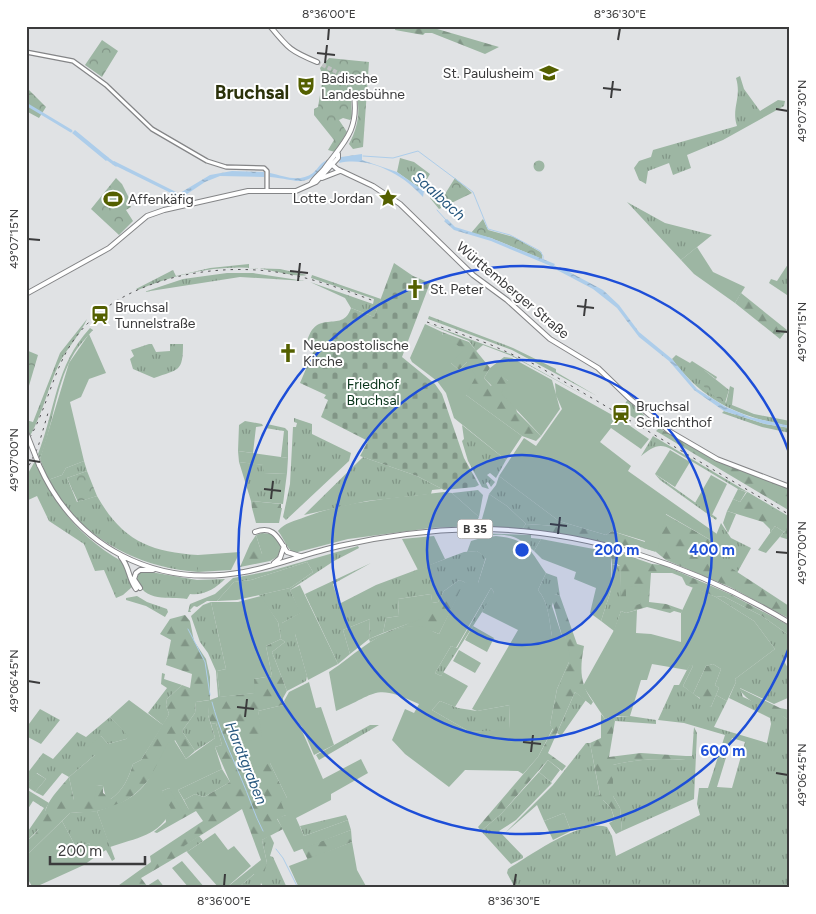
<svg xmlns="http://www.w3.org/2000/svg" width="816" height="914" font-family="Figtree,sans-serif">
<defs>
<pattern id="grass-tufts" width="24" height="20" patternUnits="userSpaceOnUse" patternTransform="scale(1.25)"><rect width="24" height="20" fill="#9db6a3"/><path d="M3 7l-1-3M5 7V3M7 7l1-3M15 17l-1-3M17 17v-4M19 17l1-3" fill="none" stroke="#819586"/></pattern>
<pattern id="forest-firs" width="22" height="20" patternUnits="userSpaceOnUse" patternTransform="scale(1.25)"><rect width="22" height="20" fill="#9db6a3"/><path d="M5 1l3.5 6h-7zM16 11l3.5 6h-7z" fill="#819586"/></pattern>
<pattern id="cemetery-stones" width="16" height="16" patternUnits="userSpaceOnUse" patternTransform="scale(1.25)"><rect width="16" height="16" fill="#9db6a3"/><path d="M2 7V4a2 2 0 0 1 4 0v3zM10 15v-3a2 2 0 0 1 4 0v3z" fill="#819586"/></pattern>
<pattern id="park-crowns" width="20" height="18" patternUnits="userSpaceOnUse" patternTransform="scale(1.25)"><rect width="20" height="18" fill="#9db6a3"/><path d="M2 6a3 3 0 1 1 6 0M12 15a3 3 0 1 1 6 0" fill="none" stroke="#819586"/></pattern>
<pattern id="water-ripples" width="26" height="14" patternUnits="userSpaceOnUse" patternTransform="scale(1.25)"><rect width="26" height="14" fill="#adcdea"/><path d="M2 4q2-2 4 0t4 0M15 11q2-2 4 0t4 0" fill="none" stroke="#8ea8bf"/></pattern>
</defs>
<rect width="100%" height="100%" fill="#e0e2e4"/>
<!-- grass -->
<path fill="url(#grass-tufts)" fill-rule="evenodd" d="M740,76L744,89L760,111L778,100L785,101L784,106L723,140L687,155L691,168L673,175L669,163L648,171L646,184L639,180L634,168L639,161L651,157L653,150L737,126C731,108 742,98 736,78Z
M400,158L414,162L430,174L421,189L397,172Z
M627,202L665,223L712,235L681,260Z
M790,261V297L769,283L771,279L777,281Z
M249,264V268L280,269L307,275C297,278 268,269 255,268C215,265 175,274 138,290L136,289L173,270L176,276L210,268Z
M227,273H253L305,281L240,277L144,292L183,279Z
M312,275L381,299L374,317L351,308L345,298L310,282L373,304L374,299L311,278Z
M429,316L513,348L556,369V372L597,396L512,350L428,319Z
M87,319C81,334 67,348 59,364C48,387 43,413 30,436L26,420L33,422L60,353Z
M426,323L510,354L594,401L512,356L483,345L476,351L469,341Z
M90,328L93,330C86,338 78,346 72,357C55,388 53,426 40,459L38,454C56,408 55,366 90,328Z
M149,344H152L156,352L170,351V344H183C183,372 179,369 154,378L133,369L130,359L134,356L131,350Z
M676,355L690,363L692,361L717,377L716,379L704,370L726,403L730,386L734,388L732,405L754,414L790,421V426C739,417 703,401 672,359Z
M628,399L644,415V417L654,424L653,429L621,410Z
M724,411L765,424L790,428V433L762,427L722,413Z
M294,418L312,424V434L351,453L349,461L286,520L283,517L290,484L293,427H296L297,423L294,422Z
M245,421L262,424L263,426L256,427L253,453L238,451L239,425Z
M267,424L285,428L288,431V458L281,457L284,431L265,428Z
M462,425L506,460L496,478L490,473L487,475L495,482L491,487L488,482L486,483L489,489L482,487L468,461L462,441L464,439Z
M653,436L790,517V540L780,537L786,530L747,492L738,489L671,449C659,442 651,448 641,456Z
M363,457L417,476L442,489L432,490L431,494L367,501L304,515Z
M35,461C56,507 79,537 123,562L132,587L123,595L116,598L104,570L95,571L84,544L49,521L37,496L26,501V477Z
M84,461L87,471L67,478L77,502L97,496C122,540 149,552 198,555V572C135,567 79,537 48,480L62,475L66,468Z
M239,462L264,465V474L287,473L283,504L251,501Z
M655,474L717,518L716,520L660,480Z
M499,476L559,521L557,526L526,524L507,506L489,494L496,485Z
M478,490L483,495L479,517L452,493Z
M721,523L731,538L751,548L737,573L707,557Z
M472,533L531,535V538L541,539L534,551C515,532 502,533 475,537Z
M358,546L359,548L334,561L290,590L301,613L282,623L295,634L307,676L306,681L287,691L272,652L285,642L281,639L278,622L259,595L290,588L313,572L307,562L251,580L234,582L217,601H207L197,607L194,606L190,610L191,612H188L190,604L215,594L233,578L270,571Z
M477,551L486,557L478,583H467L459,580L444,591L438,602L432,603L431,594L398,599L399,616L386,618L383,633L369,639L370,619L343,630L350,654L338,664L305,594L371,563L333,584L339,604L376,585L464,552Z
M612,564L620,566L622,608L614,631L601,621L611,590Z
M145,571L197,580L225,579C216,588 204,596 190,594L187,599C170,596 143,604 136,577L139,572Z
M546,573L557,577L560,596L555,594L552,606L562,636H552C549,621 549,603 538,590Z
M491,588L494,592L493,595L441,676L435,673L451,646L457,648Z
M137,596L147,602L167,609L168,612L165,617L146,606L126,600V598Z
M723,596L762,616L790,636V651L784,661L790,672V697L774,704L740,688L743,697L777,712L790,721V888H515L507,873L508,869C531,855 581,819 607,827L612,836L616,856L700,815L697,804L699,788H708L725,735L684,723L658,720L674,685H679L690,664L693,666L683,686L711,707L716,695L727,701L714,727L767,743L771,724L770,718L729,698L736,682L735,679L775,649L754,621L716,597ZM732,738L745,742L732,788L717,787Z
M211,602L226,669L217,671L220,697H218L216,671L208,653L200,642L191,616L203,605Z
M162,673L165,674L164,679L182,685L167,699L166,705L169,714L163,725L148,713L167,688L161,684Z
M575,692L586,700L561,736L557,733Z
M210,700L208,715L215,738L195,751L182,731L195,713L196,702Z
M440,701L458,708L477,711L510,705L509,730L470,732L432,710Z
M40,709L60,720L41,744L26,736V728Z
M630,716L656,720V724L615,721L613,717Z
M110,717L129,736L126,739L108,744L101,736L95,755L69,777L62,773L43,796L35,792L46,779L37,773L26,786V775L43,753L53,759L77,732L86,737Z
M370,725H379L319,760L316,755Z
M694,727L697,733L694,799L622,831L620,808L613,796V765C636,759 661,758 685,760L686,756H692Z
M586,743H590L600,796L593,800H603L611,808L615,821L595,823L571,831L564,813L544,821L537,805L505,833L553,785Z
M222,769L230,782L204,797L195,794L184,800L178,790Z
M539,772L552,783L516,820L499,831L523,856V858L511,864L481,831L501,814Z
M26,789L49,803L46,808L42,826L26,842V834L44,808L33,801L26,812Z
M97,811L115,859L112,861L106,850L95,857L89,843L77,849L62,821L70,813Z
M346,815L348,820L304,836L300,826Z
M270,835L274,843L270,856L273,857L287,888H264L261,883L260,888H238L267,863L262,840Z
M199,836L203,841L187,852L183,846Z"/>
<!-- forest -->
<path fill="url(#forest-firs)" d="M396,26H427L499,47L485,54L432,33H425L423,35L395,30Z
M741,293L787,330L780,339L735,303Z
M442,332L469,342L490,368L484,378L491,386L501,375L508,381L517,412L541,436L536,441L522,436L466,395L467,362L459,370L451,363Z
M659,428L716,461L790,489V511L656,431Z
M747,492L782,514L781,523L787,530L784,532L775,526L770,533V529L763,522L727,511L733,499L740,502Z
M251,501L281,504V508H252Z
M665,514L714,542L708,557L728,566L786,604L790,607V619L730,587L666,560L656,552L634,545L621,546L570,535L522,529L526,524L557,526L559,521L606,535L612,531L645,542L656,552Z
M272,534C279,540 283,546 279,556L270,561L240,567L250,544L256,535L262,554Z
M606,548L652,564L663,565L730,594L790,626V636L762,616L723,596L716,597L686,585L682,577L672,573H651L649,602L666,604L683,610L681,613L674,611L670,613L647,607L626,613L621,611L620,566L617,564H612L611,556L605,554Z
M459,580L465,582L439,634C408,621 400,627 370,642L369,639L407,624L432,607V603L438,602L444,591Z
M555,594L560,596L577,644L584,646C580,668 579,683 593,702L591,705L575,692L548,753L566,766L562,771L548,760L501,814L481,831L478,827L538,757L553,729L550,725L557,689L569,662L565,636H562L551,596Z
M185,615L190,621L194,641L206,659L210,677V700L218,697L254,693V679L272,676L266,646L281,639L285,642L272,652L287,691L283,698V705L258,711L270,763L287,798L286,815L277,819L283,829L262,840L267,863L263,874H254L238,888H226L261,860L242,809L184,846L187,851L141,878L147,886L158,879L165,888H115L151,862L150,856L203,821L196,811L157,833L154,832L166,822L162,791L169,788L189,810L184,800L195,794L204,797L230,782L215,747L222,745L216,723L211,724L208,715L209,700L196,702L195,713L182,731L195,751L186,759L175,740C152,774 142,802 97,811C89,813 79,812 70,813L26,856V842C44,827 38,828 46,809C50,797 62,786 69,777L74,800L97,785L103,786V793L111,799C124,789 128,779 133,764L141,760L169,714L166,705L167,699L182,685L190,688L192,674L166,665L171,640L160,634L170,619Z
M713,664L721,669L715,685L719,688L711,707L700,703V698L693,694L706,666Z
M739,688L780,708L790,710V721C775,710 747,705 739,688Z
M601,714L605,719L613,716L615,721L609,757L641,753L686,756V760C661,758 637,759 613,765V796L620,808L622,831L616,834L609,823L615,820L611,808L603,800H593L592,797L600,795L590,743L601,738Z
M351,830L352,842L308,860L302,848Z"/>
<!-- cemetery -->
<path fill="url(#cemetery-stones)" d="M394,263L413,276L430,283L402,357L435,384L442,394L464,458L479,485L475,487L444,490L417,476L360,456L368,441L321,417L328,400L324,398L326,395L300,383L314,350L306,347C314,304 342,336 351,308L374,317Z"/>
<!-- park -->
<path fill="url(#park-crowns)" d="M102,40L118,51L102,77L85,65Z
M329,58L369,62L363,147L353,149L349,144C358,127 360,114 357,95L351,96L352,118L350,120L343,118L339,120L347,132L335,152L328,150L334,140L314,115V109L318,107L323,77L320,68Z
M26,87L46,107L39,118L26,111Z
M533.5 166a5.5 5.5 0 1 1 11 0a5.5 5.5 0 1 1-11 0Z
M116,178L122,184L131,202L129,203L131,207L126,210L133,221L119,235L91,209Z
M455,178L472,193L439,209L430,198L432,195L445,194Z
M483,219L488,230L514,237L542,253V259L491,238L471,233Z
M26,350L38,355L26,396Z
M704,370L729,390L725,403L711,394L700,382Z
M87,471L97,496L78,502L67,478Z"/>
<!-- garden -->
<path fill="#9db6a3" fill-rule="evenodd" d="M697,247L713,272L745,287L735,303L694,274L681,260Z
M425,324L442,332V334L464,350L451,363L459,370L467,362L476,376L466,395L522,436L506,460L454,418L446,393L437,381L412,362L410,358Z
M89,334L106,373L89,379L81,397L70,402L84,461L66,468L62,475L48,480L40,459L69,363Z
M504,357L512,358L552,380L560,409L541,436L501,393L508,381L501,376L492,386L484,378L490,368Z
M555,383L623,421L649,439L641,449L611,428L600,442L631,466L628,471L717,534L714,542L666,514L657,552L643,548L645,541L612,531L606,535L559,521L499,476L524,438L536,446L562,409L556,395Z
M670,450L690,462L675,487L655,474Z
M238,451L288,458L287,473L264,474L263,465L239,462Z
M711,475L727,484L712,515L695,503Z
M738,489L746,492L740,502L733,499Z
M444,492L452,493L479,517L474,526L431,528L348,539L294,553C286,548 284,538 278,531C284,523 295,521 305,517C349,500 398,498 444,492Z
M489,494L507,506L526,524L522,529L480,526Z
M252,508H282L279,523H256Z
M727,511L736,514L728,533L723,523Z
M775,526L784,532L766,553L758,550Z
M262,533L272,534L276,550L262,554L256,535Z
M434,536L445,559L418,570L402,539Z
M496,536C528,539 529,549 546,573L538,590C549,603 549,620 552,636L565,635L570,655L569,662L557,689L550,725L553,728L538,757L523,774L518,771L465,770L449,787L405,754L392,740L405,709L414,713L419,704C374,683 378,693 336,711L329,672C355,655 384,624 418,626C425,626 433,632 439,634L463,584L465,582L478,583L486,558L477,551L467,552L471,541L481,538ZM491,588L494,592L482,612L518,630L472,709L477,711L510,705L509,729L470,732L432,710L440,701L455,707L468,686L443,672L441,676L435,673L451,646L456,648Z
M541,539L599,550L611,556V590L601,621L590,613L596,588L574,579L576,572L542,559L534,551Z
M240,552L231,570L198,572V555Z
M307,562L313,572L290,588L237,600L217,601L234,582L251,580Z
M300,585L338,664L308,680L295,634L289,637L284,633L282,623L300,613L290,590Z
M626,586L641,587L640,604L626,608Z
M693,587L716,597L754,621L775,649L735,679L736,682L727,701L716,695L719,688L715,685L721,669L713,664L706,666L693,694L683,686L693,666L690,665L687,670L652,664L647,680H641L630,716H613L605,719L583,686L613,632L621,611L626,613L637,610L636,633L651,634L681,642V613Z
M431,594L433,607L421,619L383,633L386,618L399,616L398,599Z
M261,596L278,622L281,639L266,646L272,676L254,679L255,693L220,697L217,671L226,669L211,602H238Z
M370,619L369,639L350,654L343,630Z
M473,626L494,638L487,652L465,640Z
M459,650L481,663L475,673L453,661Z
M309,682L316,708L321,707L334,745L314,755L302,727L288,710L284,701L289,692Z
M129,700L163,725L141,760L133,764C128,779 124,789 111,799L106,798L103,786L97,785L94,800H74L69,777L95,755L87,747L101,736L108,744L126,739L128,736L110,717Z
M283,705L303,733L323,779L361,759L368,773L331,794V800L296,818L304,836L348,820L351,830L294,852L277,818L286,815L281,802L287,798L270,763L244,771L233,746L262,737L258,711Z
M216,723L222,745L215,747L222,769L178,790L189,810L184,814L169,788L162,791L171,809C161,836 135,838 110,847L97,811C146,796 145,786 168,743L174,740L186,759L215,738L211,724Z
M548,760L560,770L551,782L539,772Z
M36,773L46,779L35,792L26,786Z
M564,813L571,831L553,840L544,821Z
M62,821L77,849L89,843L95,857L84,865L40,885L41,888H33L26,876V856Z
M215,833L228,850L234,846L251,866L226,888H219L187,852Z
M352,842L357,870L367,888H299L289,866Z
M182,861L205,888H189L172,868Z"/>
<!-- water -->
<path fill="url(#water-ripples)" d="M75,130L109,158L106,161L72,133Z
M362,154V160L397,172L424,191L423,197C403,174 369,156 339,163L341,157Z
M328,160C306,190 301,180 270,177V173C284,176 299,183 313,173C319,168 320,162 328,160Z
M114,161L176,192L177,196L112,164Z
M232,171L264,172V177L220,176L205,182L181,198L180,193L210,175Z
M447,219L455,227L491,238L555,264L553,267L491,241L454,230L444,221Z
M560,267L603,290L619,305L639,332L672,359L697,389L726,407L750,417L790,426V428L765,424L724,411L694,390L669,361L639,337L617,308L593,289L557,270Z"/>
<g fill="none" stroke-linecap="round" stroke-linejoin="round">
<!-- stream -->
<path stroke="#adcdea" stroke-width="1" d="M363,156L393,158L418,151L473,192L488,229L510,235L540,251L543,256V261
M437,210L446,220
M552,265L560,269
M188,629L205,662L210,695
M212,702C219,729 230,752 241,778C249,796 254,814 263,831
M276,849L283,858L298,888"/>
<!-- canal -->
<path stroke="#adcdea" stroke-width="3" d="M26,104L71,131
M105,157L116,165"/>
<!-- major-tunnel -->
<path stroke="#bfc1c2" stroke-width="4" stroke-dasharray="4 2" stroke-linecap="butt" d="M317,62L342,75L354,96"/>
<!-- minor casing -->
<g stroke="#848587" stroke-width="5.5">
<path id="minor" d="M26,52L73,61L106,85L152,129L207,161L226,167L264,168L267,171V191"/>
</g>
<!-- major casing -->
<g stroke="#848587" stroke-width="6">
<path id="major" d="M270,26C288,48 290,51 317,62
M329,162L337,169L373,186L400,204L473,275L507,300L550,339L598,368L629,398L669,431L717,459L790,487
M322,178L340,171
M311,184C314,178 320,174 324,169C343,143 359,131 354,96
M26,294L109,248L147,216L164,210L248,191H296L316,182L338,158V154
M39,465C76,548 155,588 244,572C276,566 307,553 339,546C383,536 429,530 474,529C585,528 695,566 790,623
M255,532C274,525 278,538 287,552L300,556
M121,557C130,568 128,578 136,589
M274,563L280,558L284,546
M140,588L134,579L136,573L140,570H153"/>
</g>
<!-- minor -->
<use href="#minor" stroke="#fff" stroke-width="3"/>
<!-- major -->
<use href="#major" stroke="#fff" stroke-width="4"/>
<!-- rail -->
<path stroke="#555557" stroke-width="1" stroke-dasharray="2.5 5" stroke-linecap="butt" d="M427,322L489,344L536,365L790,515
M26,444C46,413 51,376 71,344C112,281 206,262 276,272C310,277 342,289 374,301
M26,472L38,447L48,413"/>
<!-- major-bridge casing -->
<g stroke="#848587" stroke-width="6" stroke-linecap="butt">
<path id="major-bridge" d="M26,432L39,465"/>
</g>
<!-- major-bridge -->
<use href="#major-bridge" stroke="#fff" stroke-width="4"/>
</g>
<!-- ticks -->
<path fill="none" stroke="#3b3b3c" stroke-width="2" d="M328,40L329,28M618,40L620,28M317,53L335,55M325,63L327,45M603,88L621,90M611,98L613,81M776,109L788,111M28,239L40,240M290,271L308,273M298,281L300,263M577,306L594,308M584,316L586,299M776,331L788,332M28,460L40,462M264,489L281,491M271,499L273,481M550,524L567,526M558,534L560,517M776,552L788,553M28,681L40,683M237,707L254,709M245,717L247,699M523,742L541,744M531,752L533,735M776,773L788,775M224,886L225,874M514,886L516,874"/>
<!-- distance rings -->
<circle cx="522" cy="550" r="95" fill="#1d4ed8" fill-opacity=".12"/>
<g fill="none" stroke="#1d4ed8" stroke-width="2.5">
<circle cx="522" cy="550" r="95"/>
<circle cx="522" cy="550" r="190"/>
<path d="M790 645A284 284 0 1 1 790 455"/>
</g>
<!-- icons -->
<defs>
<g id="school-bare" transform="scale(1.5)"><path d="M0-5L7-2L0 1L-7-2ZM-4 1L0 2.5L4 1V4Q0 6-4 4Z" fill="#546000" stroke="#fff" stroke-width="2.5" paint-order="stroke"/></g>
<g id="theatre-bare" transform="scale(1.5)"><path d="M-5-5.5Q0-4 5-5.5V0Q5 5 0 6Q-5 5-5 0ZM-3.3-2.5H-1v1.5H-3.3ZM1-2.5H3.3v1.5H1ZM-2.8 1Q0 5.5 2.8 1Z" fill="#546000" stroke="#fff" stroke-width="2.5" paint-order="stroke"/></g>
<g id="sight-bare" transform="scale(1.5)"><path d="M0-6L1.8-2.2L6-1.7L2.9 1.2L3.7 5.4L0 3.3L-3.7 5.4L-2.9 1.2L-6-1.7L-1.8-2.2Z" fill="#546000" stroke="#fff" stroke-width="2.5" paint-order="stroke"/></g>
<g id="stadium-bare" transform="scale(1.5)"><path d="M0-5a6.5 5 0 1 0 0 10a6.5 5 0 1 0 0-10ZM-3.5-1.8h7v3.6h-7Z" fill="#546000" stroke="#fff" stroke-width="2.5" paint-order="stroke"/></g>
<g id="church-bare" transform="scale(1.5)"><path d="M-1.2-6h2.4v3.5h3.3v2.4h-3.3V6h-2.4V-.1h-3.3v-2.4h3.3Z" fill="#546000" stroke="#fff" stroke-width="2.5" paint-order="stroke"/></g>
<g id="station-bare" transform="scale(1.5)"><path d="M-3-6H3Q5-6 5-4V2Q5 4 3 4L4.5 6H3L1.5 4h-3L-3 6H-4.5L-3 4Q-5 4-5 2V-4Q-5-6-3-6ZM-3.5-4v3h7v-3ZM-3.5 1v1.5H-2V1ZM2 1v1.5H3.5V1Z" fill="#546000" stroke="#fff" stroke-width="2.5" paint-order="stroke"/></g>
</defs>
<g fill-rule="evenodd">
<use href="#school-bare" x="549" y="73"/>
<use href="#theatre-bare" x="306" y="86"/>
<use href="#sight-bare" x="388" y="198"/>
<use href="#stadium-bare" x="113" y="199"/>
<use href="#church-bare" x="415" y="289"/>
<use href="#station-bare" x="100" y="315"/>
<use href="#church-bare" x="288" y="353"/>
<use href="#station-bare" x="621" y="414"/>
</g>
<g text-anchor="middle" stroke-width="4" stroke-linejoin="round" paint-order="stroke">
<!-- shield labels -->
<rect fill="#fff" stroke="#767676" stroke-width="1" x="457.5" y="519.5" width="35" height="19" rx="4"/>
<g font-size="12" font-weight="bold" fill="#3b3b3c">
<text x="475" y="533">B 35</text>
</g>
<!-- poi labels -->
<g font-size="14" fill="#3b3b3c" stroke="#fff" text-anchor="start">
<text x="534" y="78" text-anchor="end">St. Paulusheim</text>
<text x="321" y="83">Badische<tspan x="321" dy="16">Landesbühne</tspan></text>
<text x="373" y="203" text-anchor="end">Lotte Jordan</text>
<text x="128" y="204">Affenkäfig</text>
<text x="430" y="294">St. Peter</text>
<text x="115" y="312">Bruchsal<tspan x="115" dy="16">Tunnelstraße</tspan></text>
<text x="303" y="350">Neuapostolische<tspan x="303" dy="16">Kirche</tspan></text>
<text x="636" y="411">Bruchsal<tspan x="636" dy="16">Schlachthof</tspan></text>
</g>
<!-- street labels -->
<g font-size="14" fill="#3b3b3c" stroke="#fff">
<text transform="translate(513 290) rotate(40)" y="5">Württemberger Straße</text>
</g>
<!-- park labels -->
<g font-size="14" fill="#0a351b" stroke="#fff">
<text x="373" y="389">Friedhof<tspan x="373" dy="16">Bruchsal</tspan></text>
</g>
<!-- water labels -->
<g font-size="15" font-style="italic" fill="#27577e" stroke="#fff">
<text transform="translate(439 196) rotate(42)" y="5">Saalbach</text>
<text transform="translate(246 763) rotate(68)" y="5">Hardtgraben</text>
</g>
<!-- district labels -->
<g font-size="19" font-weight="bold" fill="#2b320a" stroke="#fff">
<text x="252" y="99">Bruchsal</text>
</g>
</g>
<circle cx="522" cy="550" r="8" fill="#1d4ed8" stroke="#fff" stroke-width="2.5"/>
<g font-size="15" text-anchor="middle" font-weight="bold" fill="#1d4ed8" stroke="#fff" stroke-width="4" stroke-linejoin="round" paint-order="stroke">
<text x="617" y="555">200 m</text>
<text x="712" y="555">400 m</text>
<text x="723" y="756">600 m</text>
</g>
<!-- border -->
<rect width="816" height="914" fill="none" stroke="#ffffff" stroke-width="55"/>
<!-- scale -->
<path d="M50 856v8h95v-8" fill="none" stroke="#3b3b3c" stroke-width="2.5"/>
<text x="58" y="856" font-size="15" fill="#3b3b3c" stroke="#ffffff" stroke-width="4" paint-order="stroke">200 m</text>
<rect x="28" y="28" width="760" height="858" fill="none" stroke="#3b3b3c" stroke-width="2"/>
<g font-size="12" text-anchor="middle" fill="#3b3b3c">
<text x="329" y="18">8°36'00"E</text>
<text x="620" y="18">8°36'30"E</text>
<text transform="translate(802 111) rotate(-90)" y="4">49°07'30"N</text>
<text transform="translate(14 239) rotate(-90)" y="4">49°07'15"N</text>
<text transform="translate(802 332) rotate(-90)" y="4">49°07'15"N</text>
<text transform="translate(14 460) rotate(-90)" y="4">49°07'00"N</text>
<text transform="translate(802 553) rotate(-90)" y="4">49°07'00"N</text>
<text transform="translate(14 681) rotate(-90)" y="4">49°06'45"N</text>
<text transform="translate(802 775) rotate(-90)" y="4">49°06'45"N</text>
<text x="224" y="905">8°36'00"E</text>
<text x="514" y="905">8°36'30"E</text>
</g>
</svg>
